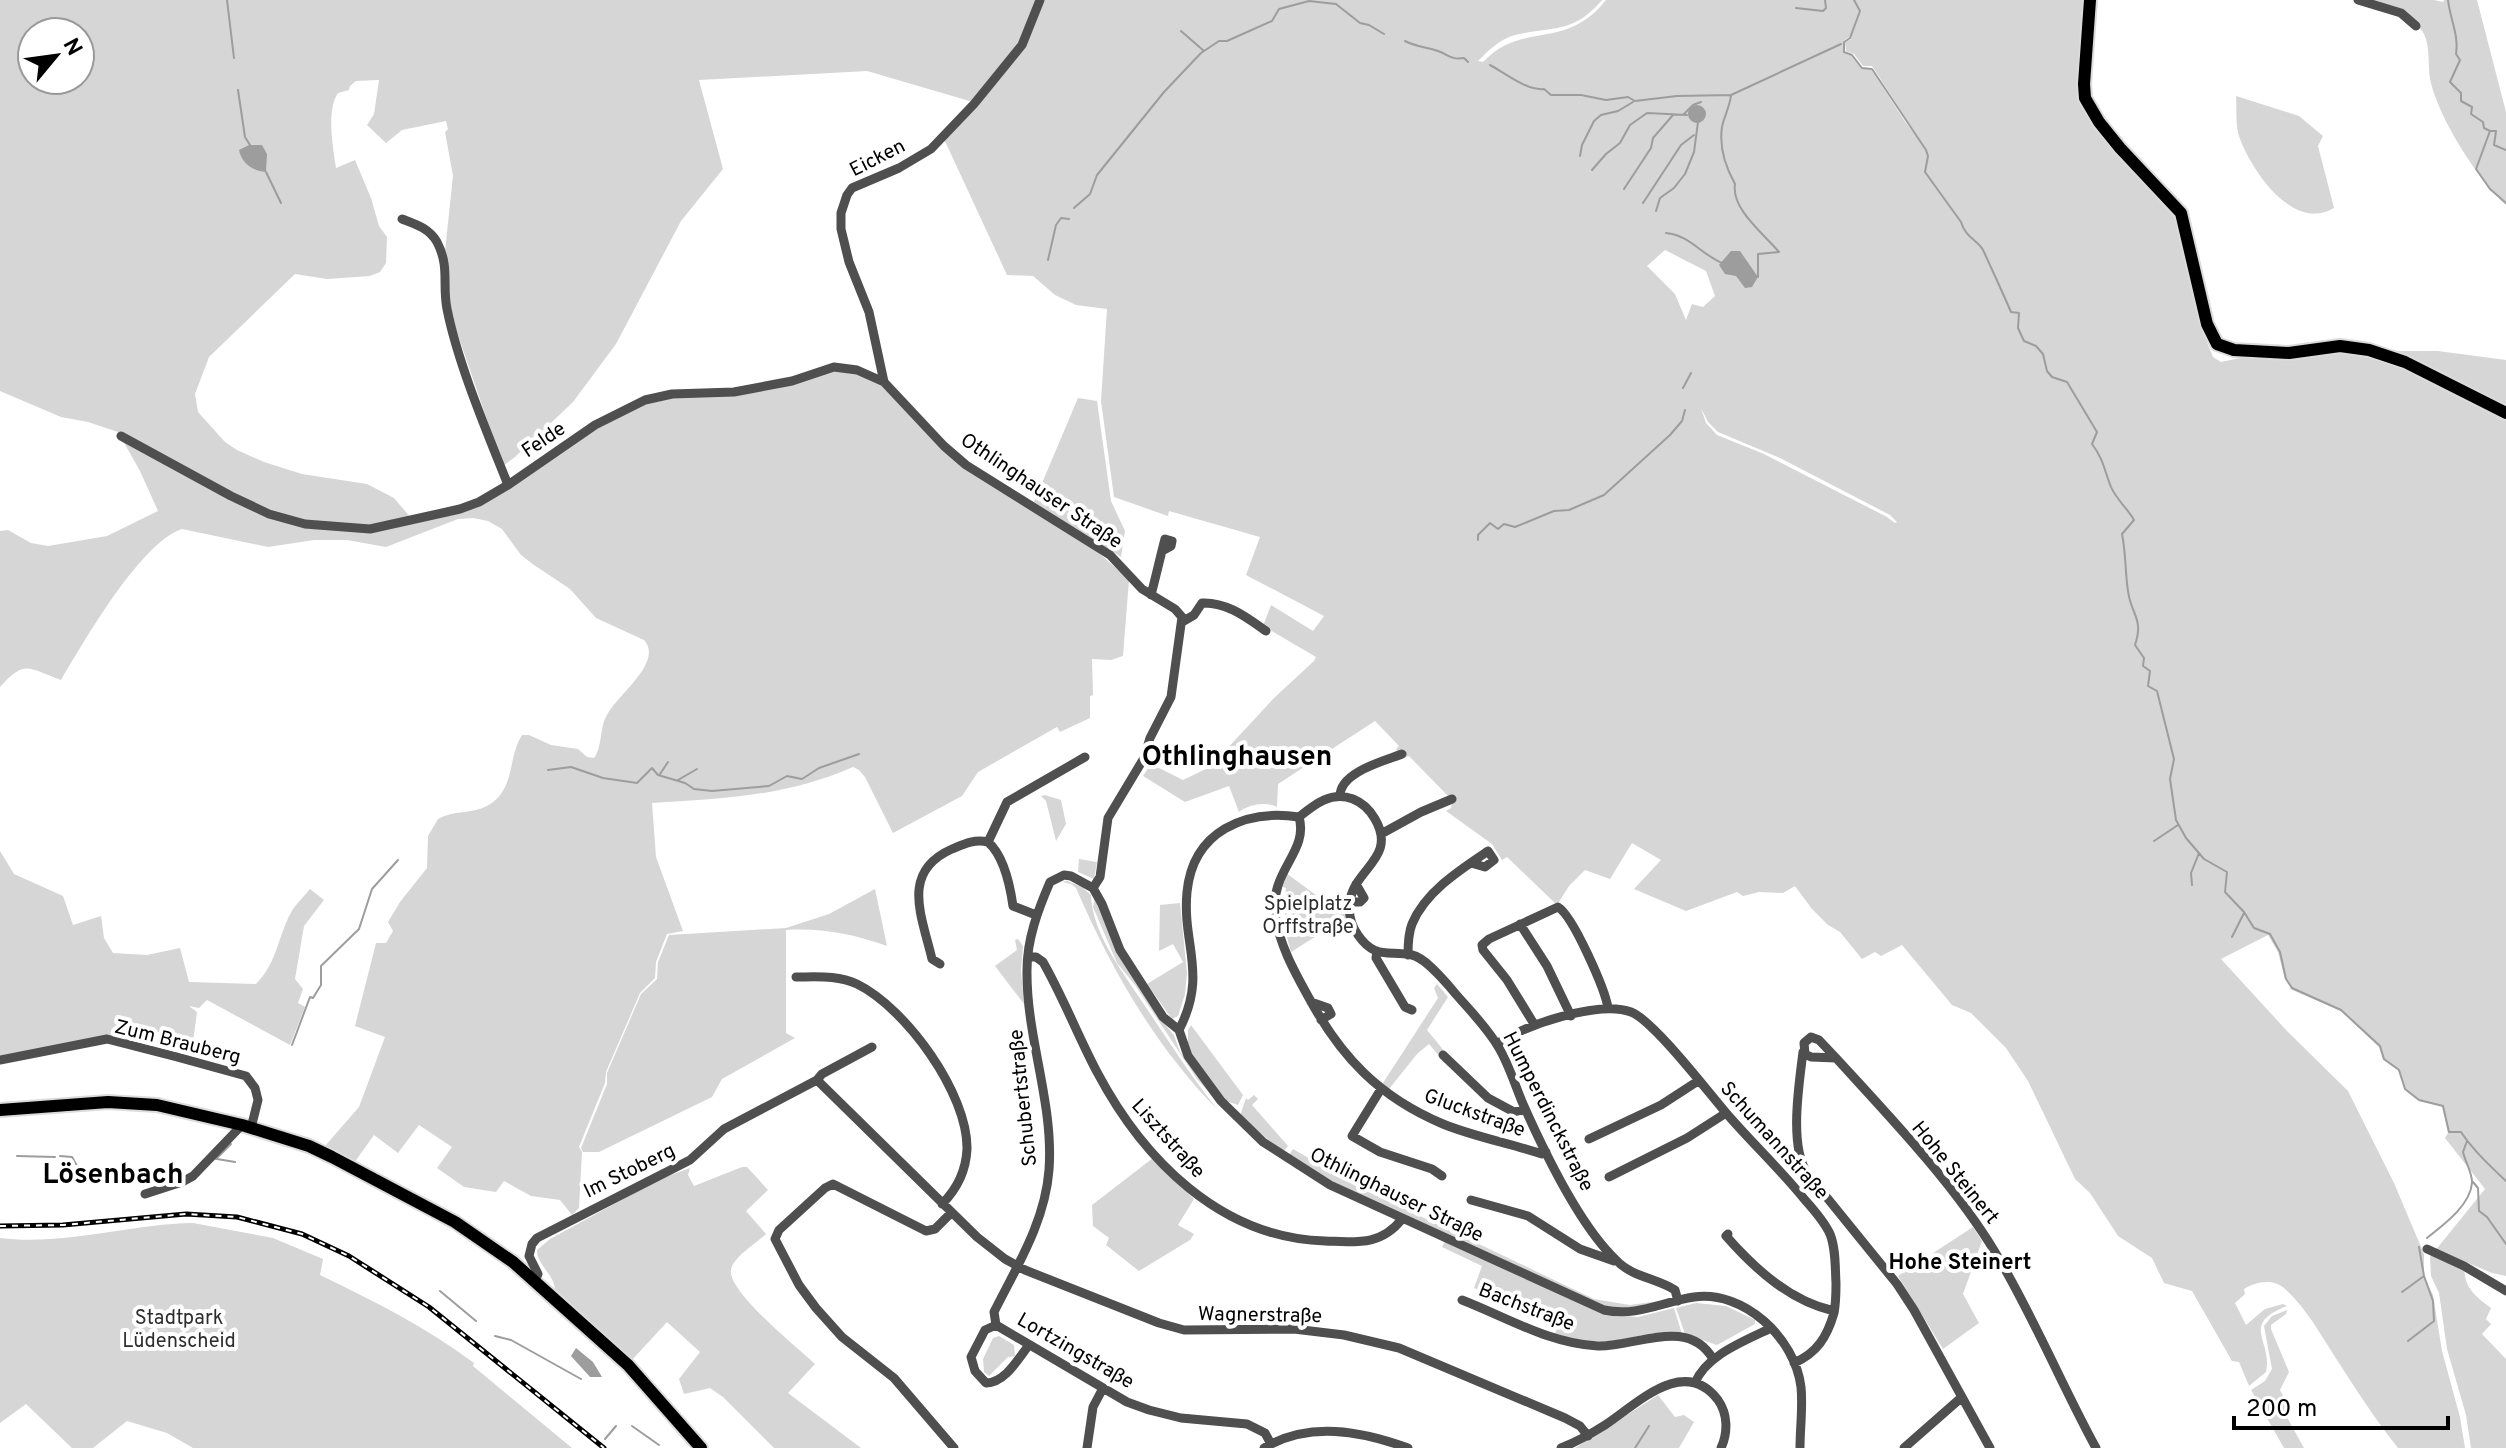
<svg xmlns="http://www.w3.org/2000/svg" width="2506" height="1448" font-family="Overpass,sans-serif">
<rect width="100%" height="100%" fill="#fff"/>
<!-- green -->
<path fill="#d6d6d6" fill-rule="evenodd" d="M0,0H1038L1021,44L973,102L867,71L699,80L723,169L681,221L616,344L573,402L515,457L503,466L449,309L445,251L453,176L445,132L448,129L446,121L402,130L386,143L367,125L374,114L379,80L356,81L350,86L349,90L338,93C326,111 333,146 336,168L355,160L371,198L379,226L387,237L386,263L380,272L370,276L327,279L295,274L209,357L195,394L198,412L225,442L237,450L264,462L302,474L367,484L394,498L411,518L460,510L585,435L657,398L723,396L836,369L860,372L882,385L928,434L1099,553L1129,580L1123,656L1111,660L1092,659L1093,695L1090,696V718L1060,732L1057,727L978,772L962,796L893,833L865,777L859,770L853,767C788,796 721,799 652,803L656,857L683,931L667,934L656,962L655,978L640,993L606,1072L605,1083L579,1147L582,1152L579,1208L572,1215L560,1200L531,1196L504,1181L496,1192L464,1187L437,1168L452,1147L419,1125L398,1153L374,1135L354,1163L325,1146L359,1107L385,1037L355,1026L376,943H386L393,931L388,922L400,902L427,868L428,836L438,819C453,810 472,814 487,806C516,790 507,759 522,735H529L551,745L578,749L587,757L594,758C603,746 599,728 607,715C617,695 664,662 644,640L596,618L570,589L534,565L521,555L502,529L488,521L473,518L458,519L386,547L347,540H314L268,547L182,529C140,543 85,640 61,680C28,668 25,659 0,687V531L8,530L31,543L48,546L107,536L158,511L140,471L118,432L88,422L61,417L0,391ZM32,32H80V80H32Z
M1042,0H1602C1574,34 1552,26 1515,35C1500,39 1489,50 1478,61L1483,62C1522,20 1565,52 1606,0H2087L2080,100L2174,209L2189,261L2207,342L2213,357L2221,362C2263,352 2306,349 2349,353C2359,353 2370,353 2379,356C2424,373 2461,402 2506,418V1276L2492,1273L2468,1263L2464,1265C2464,1288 2474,1295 2491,1308L2486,1319L2491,1324L2482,1334L2506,1359V1448H2471L2466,1415L2447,1349L2439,1293L2431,1276L2430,1257L2485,1189L2445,1138L2448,1133L2442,1106L2419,1101L2405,1090L2398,1070L2383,1060L2379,1047L2341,1011L2290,989L2291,986L2285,979L2278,952L2268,935L2221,959L2287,1031L2348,1091L2394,1183L2424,1254V1277L2433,1295L2442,1351L2460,1417L2465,1448H2398C2375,1419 2355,1388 2335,1357C2319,1332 2306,1308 2284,1288C2272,1278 2255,1282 2244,1289L2245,1294L2235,1303L2246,1325L2265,1309L2283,1304L2287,1306C2239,1325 2273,1340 2266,1372L2249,1386L2239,1362L2232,1361L2192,1291L2164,1283L2152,1258L2118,1236L2090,1193L2075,1179L2028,1081L2006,1048L1971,1013L1952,1005L1902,945L1881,956L1875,952L1862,959L1840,932L1828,925L1812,909L1795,886L1783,893L1759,892L1743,896L1737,892L1686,911L1634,889L1661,860L1632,843L1610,879L1585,870L1569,886L1557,905L1507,857L1502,860L1492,844L1446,811L1451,808L1452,803L1449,797L1409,756L1403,758L1396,749L1399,746L1375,721L1278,784L1277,807C1267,801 1247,805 1239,812L1229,786L1185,802L1143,776L1151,764L1183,780L1210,767L1274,698L1314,661L1316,657L1263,626L1271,605L1313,631L1324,616L1246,575L1260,537L1169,511L1168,516L1114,497L1101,401L1107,309L1076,305L1055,295L1033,276L1007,275L944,139L1024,46ZM1849,37L1851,39L1845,42L1846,51L1854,54L1863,66H1872L1927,151L1904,120L1871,69H1862L1852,56L1844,53L1843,41ZM1665,250L1706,271L1715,296L1703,307L1692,304L1686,320L1675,294L1647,266ZM1701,408L1708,422L1718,432L1780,458L1890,515L1897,522L1895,523L1887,517L1764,454L1717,435L1706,423Z
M2366,0H2434L2443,2L2444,0H2477L2506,112V205C2478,180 2440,120 2431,83C2427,68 2431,48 2424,34C2419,21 2379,7 2366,0Z
M2236,96L2299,116L2323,136L2318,146L2334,208C2294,232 2253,173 2240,139C2235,127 2237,109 2236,96Z
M2392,351H2438L2506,360V408Z
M1078,398L1097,401L1111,501L1125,531L1121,557L1034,502Z
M1045,795L1061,800L1066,824L1056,841L1046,801L1041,796Z
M0,851L14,874L63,896L73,925L101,916L104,938L113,953L147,955L180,948L189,982L256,984C278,962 278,934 293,909C298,902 305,895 310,889L324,900L304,926L295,979L303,989L298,1003L305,1007L290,1045L207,1000L199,1008L189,1006L197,1012L193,1042L131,1024L128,1026L135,1045L121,1040L0,1058Z
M1079,859L1097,862L1094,879L1078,872Z
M1286,873L1339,912L1345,911L1350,930L1318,935L1291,952L1287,937L1282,931L1288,929L1284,907L1286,888L1280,886L1285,881Z
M1067,881L1082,887L1091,895C1092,935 1126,976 1147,1009C1170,1043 1192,1078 1218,1110C1156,1048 1111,969 1076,888L1071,884L1062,882Z
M875,889L887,946C853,934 822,928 786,930V1033L795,1038L722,1079L712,1097L599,1152H583L581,1148L607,1084V1073L641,994L657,979L658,962L669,935L786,928L829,914Z
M1095,897L1162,1021L1174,1035L1180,1052L1220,1105L1197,1079L1135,985L1117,963L1093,907Z
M1180,903L1187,973L1185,994L1178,1016L1172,1019L1147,984L1183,962L1173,944L1159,951L1160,905Z
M1018,939L1023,946L1021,970L1024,1004L995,966L1017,950L1015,940Z
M1437,984L1448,997L1427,1030L1445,1052L1440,1057L1429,1044L1417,1054L1389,1089L1381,1086L1438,998L1434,988Z
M1191,1025L1243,1095L1238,1105L1226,1101L1191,1054L1188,1043V1030Z
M1254,1095L1258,1099L1252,1105L1288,1146L1283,1152L1240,1116L1246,1098L1248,1100Z
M1293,1149L1357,1186L1594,1299L1630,1305L1666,1300L1630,1310L1600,1305L1307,1170L1289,1155Z
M1153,1158L1194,1199L1178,1225L1194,1234L1190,1240L1139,1271L1106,1245L1109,1238L1093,1226L1092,1205Z
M742,1167H747L768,1190L746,1211L766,1234C757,1243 733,1257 731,1270C727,1291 798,1348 815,1364L788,1393L861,1448H774L723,1397L710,1388L684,1394L679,1379L700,1352L667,1322L632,1360L555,1289C553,1273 537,1265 537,1250L550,1239L660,1179L690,1168L688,1175L694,1186Z
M193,1223L273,1238L323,1259L320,1275C374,1301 426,1327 474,1363L473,1366L572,1448H193L167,1433L127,1421L93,1448H72L26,1404L0,1423V1238C64,1246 129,1224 193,1223Z
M1973,1227L1982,1241L1963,1294L1979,1323L1943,1349L1898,1276Z
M1445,1241L1611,1315L1638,1317L1674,1308L1682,1334C1660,1329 1641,1336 1619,1340C1597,1343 1576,1340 1555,1334L1560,1321L1474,1288L1482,1266L1442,1247Z
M1696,1303L1726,1306L1755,1320V1324L1717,1345L1685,1334L1676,1308Z
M2287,1310L2286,1314L2271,1325V1329L2289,1372L2280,1390L2288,1406L2284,1412L2304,1448H2284L2251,1390L2265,1381L2272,1369L2264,1326L2272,1316Z
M999,1336L1014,1345L1015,1356L1008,1357L989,1376L984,1372L983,1359L993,1338Z
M1658,1395L1675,1417L1684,1415L1694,1422L1679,1448H1575Z"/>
<!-- water -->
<path fill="#9d9d9d" d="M1688 114a9 9 0 1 1 18 0a9 9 0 1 1-18 0Z
M249,145H262L267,154L266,172C253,171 242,164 239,150Z
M1731,251H1740L1758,277L1752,287L1745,288L1736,276L1725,274L1719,265Z
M576,1348L593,1362L602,1377H590L571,1356Z"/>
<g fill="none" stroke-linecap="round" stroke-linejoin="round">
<!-- stream -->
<path stroke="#9d9d9d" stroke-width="2" d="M227,0L234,58
M1854,0L1860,11L1850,38L1844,42V52L1852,55L1862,68L1872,69L1926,150L1928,156L1925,172L1961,222C1966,239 1979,240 1984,252C1993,272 2002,291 2011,312L2019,313L2018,328L2024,341L2036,346L2043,354L2047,371L2052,377L2067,382L2097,432L2092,444C2103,458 2105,472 2111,487C2116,499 2128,509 2134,520L2122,534C2126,553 2125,572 2128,591C2131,615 2144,618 2135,645L2144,658L2143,666L2150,671L2148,686L2157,691L2174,759L2170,779L2176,820L2186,838L2204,859L2227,872L2225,892L2244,912L2254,928L2270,934L2280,952L2286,979L2292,988L2341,1010L2380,1046L2384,1059L2399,1070L2405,1089L2419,1100L2443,1106L2449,1132H2461C2473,1150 2490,1166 2506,1181
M2448,0C2450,19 2459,35 2456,54L2460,60L2450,82L2461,93V101L2472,107L2471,114L2483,122L2484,128L2490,131L2476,169L2490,189L2506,203
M1796,8L1823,11L1826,8L1825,0
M1181,31L1204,51
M1405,41C1416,47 1427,47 1438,51C1449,55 1451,60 1464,58L1468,62
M1490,65C1505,73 1527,91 1544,89L1551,95H1581L1606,100L1628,97L1635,101L1677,96L1731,95
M238,90L245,137L250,145
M1684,114L1693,105L1701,102
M2491,131H2496L2494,145L2506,150
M1580,156L1582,145L1594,121L1601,115L1618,111L1633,102
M1592,170L1606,154L1620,143L1630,125L1647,113L1687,115
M266,172L281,203
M1624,189L1651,148L1653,138L1673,115
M1643,203L1681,145L1694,135
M1074,208L1090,194L1097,175L1164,92L1201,53L1219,41H1227L1272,21L1279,9L1309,1L1336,4L1360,23L1369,25L1384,34
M1656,211L1660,198L1674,188L1685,174L1694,152L1698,122
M1666,233C1689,235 1701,254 1722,263
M1048,260L1056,225L1061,218L1069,219
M1758,277V254L1779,252C1764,234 1731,209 1735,184C1726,168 1719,147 1722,127C1724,117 1730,106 1731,95L1841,44
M1683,388L1691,373
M1478,540V535L1490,523L1498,529L1504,524L1515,527L1554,511L1569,510L1604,495L1670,435L1682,421L1685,410
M548,770L571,767L603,778L637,783L652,768L658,775L685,783L694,789L712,791L769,786L787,776L802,779L819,768L859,754
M660,774L668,762
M678,780L697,769
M2154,841L2178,825
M2192,885L2191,873L2199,853
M2232,937L2244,913
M292,1045L310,997L313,998L321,985V966L359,929L372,889L398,860
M17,1156L55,1157
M60,1156L72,1157L79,1169
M216,1159L231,1144
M217,1159L235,1162
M2473,1182L2478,1188L2479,1211L2487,1217L2506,1244
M2427,1238C2443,1225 2470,1206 2472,1183C2473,1175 2465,1161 2463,1152L2467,1141
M440,1291L476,1321
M2402,1292L2424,1276L2419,1247
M495,1336L511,1340L581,1379
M2408,1341L2434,1321L2433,1301L2424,1276
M632,1426L659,1445
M605,1439L616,1426
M1635,1448L1649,1426"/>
<!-- major casing -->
<g stroke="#dbdbdb" stroke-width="16">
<path id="major" d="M2090,0L2084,84L2085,98L2099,122L2120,148L2181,213L2207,324L2217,344L2234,350L2289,353L2340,346L2369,350L2405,362L2506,413
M0,1110L108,1102L157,1105L242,1125L309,1146L332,1157L455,1222L513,1262L628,1365L701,1448"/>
</g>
<!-- minor -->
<path stroke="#4f4f4f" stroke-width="9" d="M2358,0L2401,13L2416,26
M402,219C415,224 429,228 437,242C450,267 442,284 447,309C458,364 487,432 508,485
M884,382L869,312L849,262L841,229V213L847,195L852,188L899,168L931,149L974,104L1022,45L1040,0
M121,436L231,496L269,514L305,524L370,529L460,509L479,502L508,485L595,425L645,400L672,394L734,392L792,381L834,367L857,370L884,382L944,446L966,465L1110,555L1142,589L1175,609L1182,617L1171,697L1150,738L1144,758L1108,818L1100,877L1093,888
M1151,595C1156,576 1160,558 1165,539L1172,541L1171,546L1162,551
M1182,622L1194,615L1202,603C1227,602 1246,617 1266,631
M1340,796C1340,772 1384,761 1402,754
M1299,817C1309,852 1270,870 1275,914C1279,944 1294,971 1309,998C1341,1057 1379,1097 1443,1124C1475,1137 1509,1143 1542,1154L1546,1152
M1381,834L1421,812L1452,799
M988,842C1004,856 1010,885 1013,906L1036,915
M1350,902H1360L1364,898L1356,884
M1520,924L1547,966L1571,1016
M1377,951L1376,958L1405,1007L1412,1010
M1408,955C1408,945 1408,934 1412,924C1425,892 1461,869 1488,851L1494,860L1485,867L1471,863
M1028,957H1036L1043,962C1063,997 1078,1036 1097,1072C1143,1159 1220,1238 1325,1241C1356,1242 1381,1246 1402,1219
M940,964L932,959C922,916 900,872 952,849C964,844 974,839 988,842L1007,802L1085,757
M796,977C817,977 838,975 857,984C906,1008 968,1094 967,1149C966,1171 957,1189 942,1204
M1311,1002L1328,1008L1331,1014L1321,1020
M1534,1024L1507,980L1483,950L1482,945L1489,939L1558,907C1573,916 1605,989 1608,1008
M1179,1030C1208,974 1182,945 1187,892C1193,831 1245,809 1299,817C1315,804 1331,791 1353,799C1363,803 1370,810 1375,819C1397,857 1356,868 1350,900C1348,912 1351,925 1358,935C1375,960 1389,950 1412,955C1425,958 1441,977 1449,986C1465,1006 1486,1025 1499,1048C1509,1065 1515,1085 1523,1104C1543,1149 1580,1226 1616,1260C1632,1277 1656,1278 1675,1290L1678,1301
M1811,1037L1819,1040L1836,1058L1811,1057L1805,1054L1804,1043Z
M1497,1044C1523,1025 1600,1000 1631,1012C1653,1020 1708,1092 1727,1114C1752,1143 1780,1169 1805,1200C1814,1210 1824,1221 1830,1234C1836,1249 1835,1267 1836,1283C1836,1293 1836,1303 1834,1313C1827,1337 1817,1353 1794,1363
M1803,1052C1799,1085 1789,1145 1807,1173L1897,1284L1914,1310L1990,1448
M1443,1055L1488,1098L1514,1112L1525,1109
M1836,1058C1890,1117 1954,1184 1995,1252C2033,1315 2061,1384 2096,1448
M0,1060L107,1039L177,1057L246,1076L255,1088L258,1100L251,1128
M817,1080L822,1074L872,1047
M1381,1089L1352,1136L1380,1152L1432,1169L1442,1176
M1589,1139L1661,1105L1698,1081
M1609,1177L1687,1138L1726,1113
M145,1194L182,1182L193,1176L242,1125
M1471,1200L1528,1216L1580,1249L1614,1261
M951,1213L935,1229L926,1231L833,1184L825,1188L779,1230L775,1239L799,1285L816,1308L842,1337L894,1378L954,1448
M1728,1234L1726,1236C1755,1269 1790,1301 1834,1311
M2427,1249L2464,1266L2506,1291
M534,1282L538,1274L529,1256L532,1244L537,1238L690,1160L724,1129L817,1080L977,1237L1005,1259L1025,1270L1159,1323L1184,1330L1294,1329L1344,1335L1399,1348L1565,1418L1580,1426L1588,1436
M1462,1300C1506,1317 1550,1344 1598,1346C1636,1347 1688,1316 1713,1359
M996,1325L994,1312C1017,1266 1045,1222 1049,1170C1054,1103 1026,1037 1027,970C1027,939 1038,910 1050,882L1064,875L1071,876L1093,888L1102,904L1120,950L1163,1017L1179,1030L1188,1056L1221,1101L1263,1142L1330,1185L1604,1310C1638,1317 1661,1302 1694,1297C1744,1290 1795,1338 1801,1387C1803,1407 1800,1428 1800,1448
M996,1325L1127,1402L1149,1410L1181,1418L1247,1424L1265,1433L1271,1444
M996,1325L985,1330L971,1357L975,1371L986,1383C1005,1383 1018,1359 1029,1345
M1695,1383C1706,1355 1745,1341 1771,1328
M1087,1448L1093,1407L1102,1390
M1264,1448C1309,1421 1361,1431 1408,1448
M1561,1448C1576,1442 1591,1434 1605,1425C1637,1404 1684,1355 1718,1400C1728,1414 1728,1433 1721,1448
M1904,1448L1962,1397"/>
<!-- major -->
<use href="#major" stroke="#000" stroke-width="12"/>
<!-- rail casing -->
<g stroke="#000" stroke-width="5">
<path id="rail" d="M0,1226L63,1225L186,1214L237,1217L302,1234L349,1256L429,1307L604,1448"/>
</g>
<!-- rail -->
<use href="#rail" stroke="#fff" stroke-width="2" stroke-dasharray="6" stroke-linecap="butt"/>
</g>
<g text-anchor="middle" stroke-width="8" stroke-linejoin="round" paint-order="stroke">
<!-- street labels -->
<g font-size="20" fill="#000" stroke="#fff">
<text transform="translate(877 157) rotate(-27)" y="7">Eicken</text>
<text transform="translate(543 439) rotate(-34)" y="7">Felde</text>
<text transform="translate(1042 490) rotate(34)" y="7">Othlinghauser Straße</text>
<text transform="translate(178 1041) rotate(14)" y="7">Zum Brauberg</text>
<text transform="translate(1022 1098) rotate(-96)" y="7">Schubertstraße</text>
<text transform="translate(1549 1111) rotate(63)" y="7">Humperdinckstraße</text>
<text transform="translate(1475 1112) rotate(20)" y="7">Gluckstraße</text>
<text transform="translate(1169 1138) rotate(48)" y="7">Lisztstraße</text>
<text transform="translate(1775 1140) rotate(48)" y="7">Schumannstraße</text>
<text transform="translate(629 1170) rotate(-26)" y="7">Im Stoberg</text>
<text transform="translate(1956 1172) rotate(51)" y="7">Hohe Steinert</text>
<text transform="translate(1397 1194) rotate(26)" y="7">Othlinghauser Straße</text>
<text transform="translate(1527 1306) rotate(21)" y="7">Bachstraße</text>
<text transform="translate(1260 1314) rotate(1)" y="7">Wagnerstraße</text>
<text transform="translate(1076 1350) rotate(30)" y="7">Lortzingstraße</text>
</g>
<!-- park labels -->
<g font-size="20" fill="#2d2d2d" stroke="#fff">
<text x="1308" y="910">Spielplatz<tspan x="1308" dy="23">Orffstraße</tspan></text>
<text x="179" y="1324">Stadtpark<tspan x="179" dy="23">Lüdenscheid</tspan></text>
</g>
<!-- neighbourhood labels -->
<g font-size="22" font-weight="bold" fill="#000" stroke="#fff">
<text x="1960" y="1269">Hohe Steinert</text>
</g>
<!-- district labels -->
<g font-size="28" font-weight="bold" fill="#000" stroke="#fff">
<text x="1237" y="765">Othlinghausen</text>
<text x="113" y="1183">Lösenbach</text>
</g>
</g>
<!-- north arrow -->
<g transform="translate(56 56) rotate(61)"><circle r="38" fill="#ffffff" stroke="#999999" stroke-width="2"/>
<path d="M0-6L14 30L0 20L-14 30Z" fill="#000000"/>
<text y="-12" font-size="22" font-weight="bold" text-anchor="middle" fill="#000000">N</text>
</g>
<!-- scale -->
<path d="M2234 1416v12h214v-12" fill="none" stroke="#000000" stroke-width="4"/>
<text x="2246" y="1416" font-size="24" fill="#000000" stroke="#ffffff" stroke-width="6" paint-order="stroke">200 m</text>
</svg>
